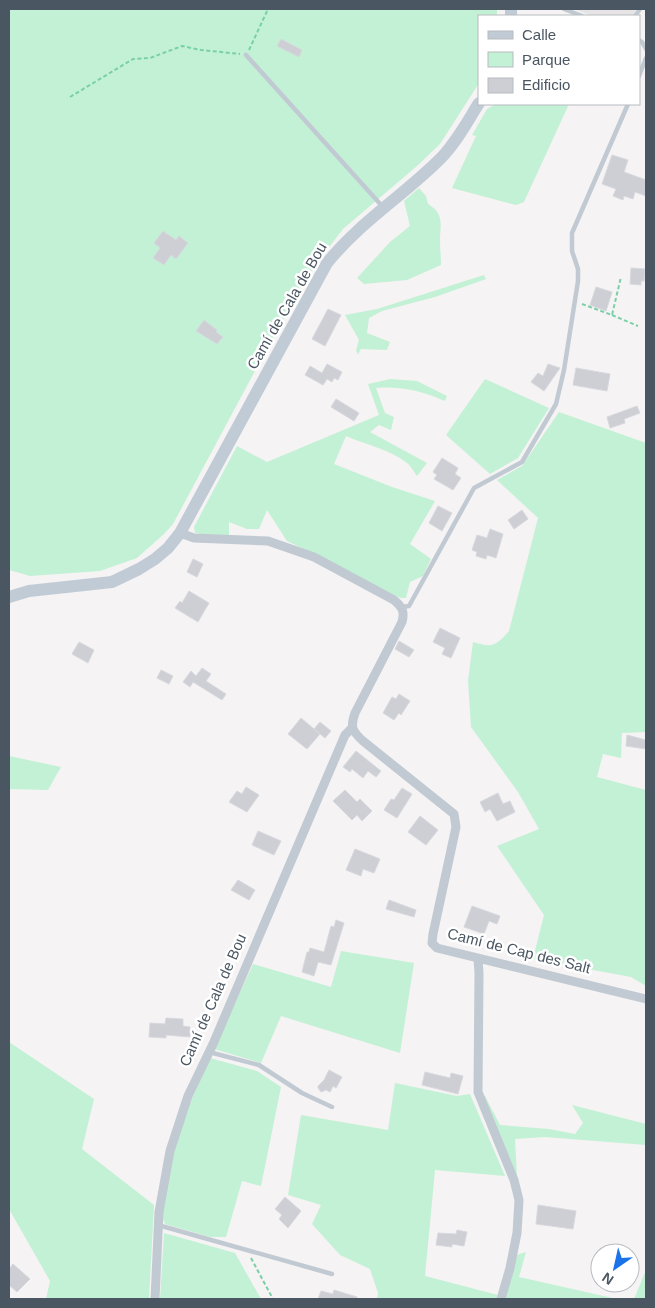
<svg xmlns="http://www.w3.org/2000/svg" width="655" height="1308" font-family="Helvetica,sans-serif">
<rect width="100%" height="100%" fill="#f5f3f3"/>
<!-- education -->
<path fill="#e6e4e5" d="M574,9H636L632,16H592Z"/>
<!-- green -->
<path fill="#c3f1d5" d="M9,9H497V16H479V83L440,144L417,166L343,229L316,264L271,341L173,524L164,534L137,558L100,571L30,576L9,570Z
M496,104H569L524,202L516,205L452,188L476,136L472,135L487,109Z
M419,188L426,196L428,204C445,214 440,225 440,240C440,249 441,257 441,265L407,280L364,284L357,278L390,242L410,226L404,201Z
M484,275L486,279L435,297L382,311L369,318L367,333L390,342L387,350L361,349L358,355L356,350L359,340L345,315L377,309Z
M390,379L417,381L447,396L445,401C422,391 401,386 376,388L385,413L394,417L391,430L379,425L370,432L427,463L417,476C414,472 411,466 407,463C390,449 366,445 346,436L334,464L392,487L435,501L410,544L431,559L423,576L410,582L406,598H401L374,587L314,554L287,541L267,510L259,529H247L229,522V535H206L195,533L194,527L237,446L267,462L379,415L368,384Z
M485,379L549,408L518,458L490,474L446,435Z
M559,412L646,443V732L622,733L621,758L603,754L597,777L646,790V986L631,977L533,959L544,915L497,846L539,829L518,792L471,727L468,681L473,642C492,648 496,646 509,631L538,518L497,480L522,466Z
M9,756L61,767L48,790L9,789Z
M341,951L414,963L400,1053L281,1016L261,1063L214,1049L253,964L331,987Z
M9,1042L94,1099L82,1149L154,1205L149,1299H46L50,1281L9,1209Z
M210,1058L257,1071L281,1087L261,1186L242,1181L226,1237H210L165,1224L162,1216L173,1153L191,1101Z
M395,1083L457,1096L470,1094L505,1176L435,1170L425,1276L498,1295L496,1299H377L378,1293L370,1269L340,1255L312,1224L321,1205L288,1195L301,1115L388,1130Z
M482,1095L485,1096L500,1125L549,1129L575,1134L583,1123L572,1105L646,1124V1145L545,1137L515,1139L517,1177Z
M164,1233L235,1253L261,1299H160Z
M526,1252L519,1277L617,1299H504L517,1255Z
M646,1270V1299H634Z"/>
<!-- building -->
<path fill="#cdcfd5" stroke="#d7d9de" d="M281,39L302,50L299,57L277,46Z
M612,155L628,160L624,172L646,180V196L635,192L633,199L624,196L623,200L613,196L616,189L602,184Z
M163,231L176,240L179,236L188,243L176,259L171,255L164,265L153,258L160,248L154,243Z
M631,268L645,269L644,281H641V285L630,284Z
M596,287L612,292L606,311L590,305Z
M328,309L341,315L325,346L312,339Z
M204,320L217,330L216,332L223,337L217,344L196,331Z
M327,364L342,372L338,380L334,378L332,382L327,379L323,385L305,375L310,366L322,373Z
M548,364L560,368L544,391L531,382L538,373L543,376Z
M576,368L610,374L607,391L573,385Z
M336,399L359,413L354,421L331,407Z
M637,406L640,413L624,419L625,423L610,428L607,417Z
M442,458L458,468L455,474L461,478L453,490L434,479L437,475L433,472Z
M438,506L452,513L442,531L429,523Z
M522,510L528,519L514,529L508,520Z
M490,529L503,534L496,558L487,555L486,559L476,556L477,552L472,550L477,535L487,538Z
M193,559L203,564L197,577L187,572Z
M189,591L209,603L198,622L175,608L180,601L182,603Z
M440,628L460,638L451,658L442,654L445,648L433,642Z
M399,641L414,650L409,657L395,649Z
M79,642L94,650L88,663L72,654Z
M202,668L211,674L206,681L226,694L222,700L193,682L190,687L183,682L191,671L196,676Z
M161,670L173,676L169,684L157,678Z
M399,694L410,701L401,715L399,713L394,720L383,713L392,697L396,699Z
M301,718L320,734L307,749L288,734Z
M320,722L331,731L325,738L314,729Z
M627,735L646,740V749L626,746Z
M356,751L381,771L376,777L368,771L363,778L352,769L350,772L343,767Z
M246,787L259,795L247,812L229,802L237,791L242,794Z
M402,788L412,794L397,818L384,810L391,799L394,800Z
M345,790L357,802L360,799L372,811L362,821L357,815L352,820L333,801Z
M498,793L503,804L510,801L515,812L497,821L490,809L485,812L480,802Z
M420,816L438,830L426,845L408,832Z
M258,831L281,841L274,855L252,845Z
M355,849L380,859L374,873L363,869L361,876L346,870Z
M238,880L255,890L249,900L231,890Z
M389,900L416,910L414,917L386,909Z
M472,906L500,916L497,924L489,921L484,934L464,927Z
M336,920L344,923L331,965L318,962L314,976L302,972L307,952H309L310,948L324,952L331,926L334,927Z
M166,1018L183,1019V1026L190,1027V1037L166,1035V1038L149,1037L150,1023L165,1024Z
M329,1070L342,1077L336,1088L333,1086L330,1092L326,1090L321,1092L318,1088V1086L324,1080Z
M425,1072L450,1078L451,1073L463,1076L458,1094L422,1085Z
M285,1197L301,1211L288,1228L279,1219L282,1215L275,1209Z
M538,1205L576,1211L573,1229L536,1224Z
M457,1230L467,1232L464,1246L452,1244V1247L436,1245L438,1233L456,1234Z
M13,1264L30,1279L17,1292L9,1285V1269Z
M334,1290L357,1297V1299H318L321,1291L333,1294Z"/>
<g fill="none" stroke-linecap="round" stroke-linejoin="round">
<!-- path -->
<path stroke="#7ad0a6" stroke-width="2" stroke-dasharray="4 2.5" stroke-linecap="butt" d="M249,50L268,9
M70,97L133,59L150,58L182,46L201,50L240,54
M582,304L612,315L621,277
M612,315L638,326
M251,1258L273,1299"/>
<!-- lane -->
<path stroke="#c1cad2" stroke-width="4.5" d="M564,9L582,16
M635,16L640,9
M639,40L642,42L646,49
M246,55L382,206
M639,76L646,58
M402,607L409,606L474,488L522,462L556,404L564,370L578,281V269L572,251V233L628,104
M209,1052L259,1065L302,1093L332,1107
M158,1225L332,1274"/>
<!-- street -->
<path stroke="#c1cad2" stroke-width="9" d="M180,533L194,538L268,541L314,557L394,600C402,607 405,611 402,622L355,713C350,727 352,731 363,741L454,814L456,827L433,934L432,943L437,948L646,999
M478,959L479,973L478,1092L514,1180L519,1200L517,1233L510,1268L501,1299
M155,1299L159,1212L170,1151L188,1096L213,1044L345,735L352,728"/>
<!-- secondary -->
<path stroke="#c1cbd6" stroke-width="12" d="M511,16V9
M9,597L29,591L112,582L139,569L155,559L168,548L180,533L327,263C360,222 403,196 440,159C456,143 467,122 479,103"/>
</g>
<g text-anchor="middle" stroke-width="5" stroke-linejoin="round" paint-order="stroke">
<!-- street labels -->
<g font-size="15" fill="#4a5661" stroke="#fff">
<text transform="translate(287 306) rotate(-60)" y="5">Camí de Cala de Bou</text>
<text transform="translate(519 951) rotate(14)" y="5">Camí de Cap des Salt</text>
<text transform="translate(213 1000) rotate(-66)" y="5">Camí de Cala de Bou</text>
</g>
</g>
<!-- border -->
<rect width="655" height="1308" fill="none" stroke="#4a5661" stroke-width="20"/>
<!-- legend -->
<rect x="478" y="15" width="162" height="90" fill="#ffffff" stroke="#b7bbc0"/>
<rect x="488" y="31" width="25" height="8" fill="#c1cbd6" stroke="#b7bbc0"/>
<text x="522" y="40" font-size="15" fill="#4a5661">Calle</text>
<rect x="488" y="52" width="25" height="15" fill="#c3f1d5" stroke="#b7bbc0"/>
<text x="522" y="65" font-size="15" fill="#4a5661">Parque</text>
<rect x="488" y="78" width="25" height="15" fill="#cdcfd5" stroke="#b7bbc0"/>
<text x="522" y="90" font-size="15" fill="#4a5661">Edificio</text>
<!-- north arrow -->
<g transform="translate(615 1268) rotate(214)"><circle r="24" fill="#ffffff" stroke="#b7bbc0"/>
<path d="M0-4L9 19L0 12L-9 19Z" fill="#1a73e8"/>
<text y="-8" font-size="14" font-weight="bold" text-anchor="middle" fill="#4a5661">N</text>
</g>
</svg>
